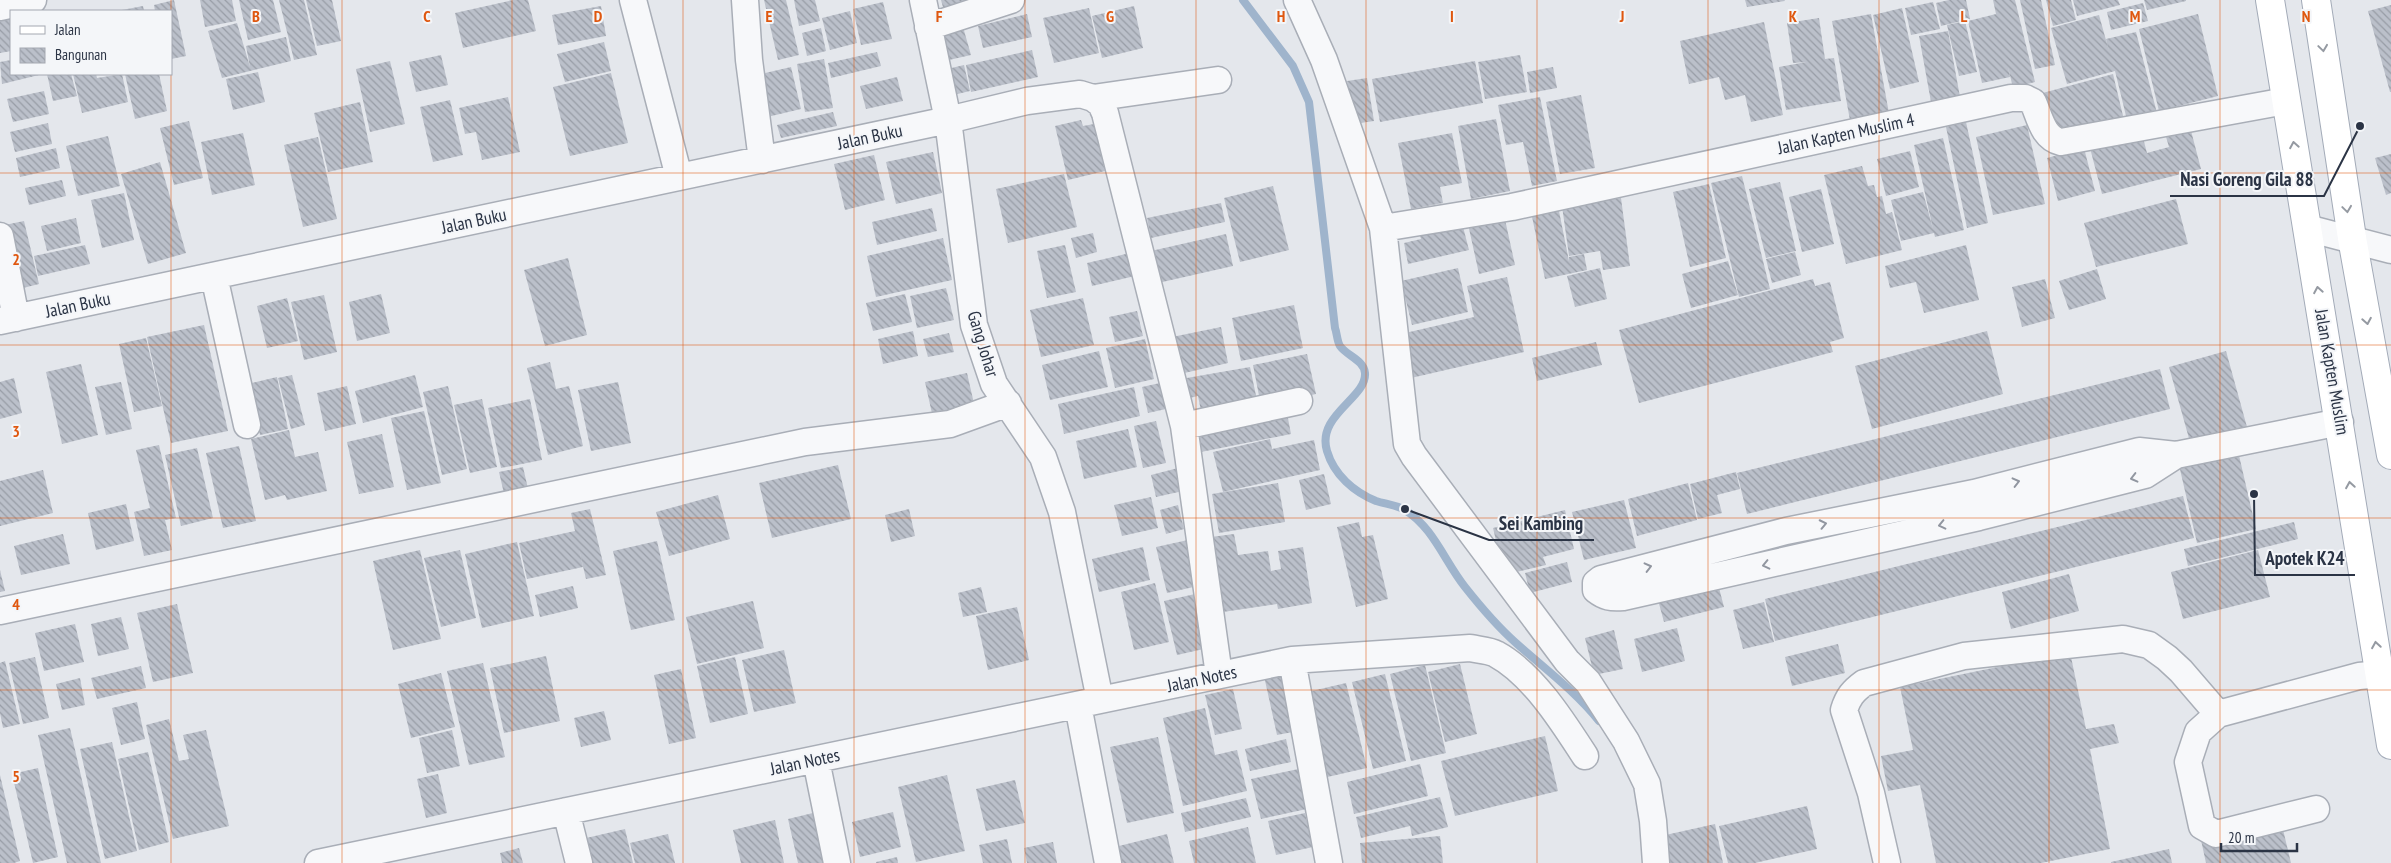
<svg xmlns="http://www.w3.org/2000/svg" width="2391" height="863" font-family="'PT Sans Narrow',sans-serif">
<defs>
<pattern id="building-back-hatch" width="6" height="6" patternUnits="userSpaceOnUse" patternTransform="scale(1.25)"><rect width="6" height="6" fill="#bbc0ca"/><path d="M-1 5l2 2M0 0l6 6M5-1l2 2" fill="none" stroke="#989da6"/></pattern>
</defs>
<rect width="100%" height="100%" fill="#e4e7ec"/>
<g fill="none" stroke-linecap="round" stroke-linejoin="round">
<!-- stream -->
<path stroke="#9fb4cc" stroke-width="8" d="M1243,0L1293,66L1309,102L1335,328C1337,333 1337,341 1340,346C1347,356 1364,360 1365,373C1367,398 1316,415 1327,451C1334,475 1354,492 1376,501C1385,504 1397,505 1405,510C1433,527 1445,562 1465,587C1480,606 1498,627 1516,643C1544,668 1575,691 1599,721"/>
</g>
<!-- building -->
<path fill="url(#building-back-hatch)" d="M174,0L186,56L171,59V11H155L154,5Z
M200,0H232L236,21L205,27Z
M239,0H273L281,32L248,40Z
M279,0H304L317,55L294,60Z
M306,0H332L341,41L317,46Z
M513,0H528L536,31L463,48L455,13Z
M764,0H786L799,55L778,60Z
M794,0H815L820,21L799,26Z
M941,0H965L967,6L944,11Z
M1745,0H1784L1785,1L1747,7Z
M1949,0H1966L1970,19L1941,26L1936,3Z
M1993,0H2015L2035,82L2013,88L2008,67L2010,77L1982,83L1968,21L1996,14Z
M2020,0H2041L2055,65L2035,69Z
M2046,0H2071L2076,20L2053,26Z
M2073,0H2118L2120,5L2077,16Z
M2144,0H2186V1L2147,10Z
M883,2L892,39L861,45L853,9Z
M1933,2L1940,29L1911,35L1905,8Z
M2143,3L2148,21L2111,30L2107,12Z
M2391,5V92H2390L2368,11Z
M143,6L144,11H122V10Z
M601,6L606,36L558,45L552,15Z
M1134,6L1143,48L1102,58L1092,16Z
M1089,8L1099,53L1054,63L1043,18Z
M1902,8L1919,82L1890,89L1873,15Z
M850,11L857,43L830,50L822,18Z
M1027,14L1032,37L983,48L978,26Z
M1871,14L1890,119L1851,126L1832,21Z
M2198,14L2218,96L2159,111L2139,29Z
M2099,15L2109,51L2106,39L2136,32L2158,117L2128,124L2115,71L2067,84L2051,28Z
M11,18V51L0,53V21Z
M1819,18L1825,59L1834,58L1841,101L1786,110L1779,67L1806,62L1793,63L1787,23Z
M1965,21L1977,72L1959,76L1947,25Z
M1764,22L1783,115L1751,122L1745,95L1725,100L1719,77L1689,84L1680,41Z
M237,23L250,67L246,46L286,37L291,61L222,78L208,31Z
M963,27L971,55L949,60L942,32Z
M821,28L826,51L807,56L802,33Z
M1948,31L1960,97L1931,102L1919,36Z
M604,42L611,71L565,82L557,54Z
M1032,50L1038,77L971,92L966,65Z
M877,52L881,66L831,78L828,63Z
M441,55L448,85L416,92L409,62Z
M1520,55L1527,92L1485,99L1478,62Z
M824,59L833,108L805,112L797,64Z
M11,60V74H43L2,84L0,62Z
M390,61L405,124L370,132L356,69Z
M1475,61L1483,103L1380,122L1372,79Z
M964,65L970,91L945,97L939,71Z
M791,67L801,109L763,118L753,76Z
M1553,67L1557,88L1530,93L1527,72Z
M258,72L265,102L233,110L226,79Z
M611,73L628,143L570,156L553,87Z
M47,74H71L77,96L53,101Z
M73,74H96L97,78L122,74L128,102L82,113Z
M125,74H159L167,111L135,119Z
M2113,74L2124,120L2052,135L2039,94Z
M897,77L903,101L866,109L860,86Z
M1367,78L1374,121L1354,124L1347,81Z
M44,91L49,114L13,122L7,99Z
M1581,95L1595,168L1560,174L1546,102Z
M508,97L520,152L482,160L476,132L465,134L459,108Z
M1540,97L1557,181L1532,186L1523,142L1506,145L1498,105Z
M450,100L463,155L433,162L420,107Z
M360,102L373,162L328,172L314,113Z
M833,112L837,126L781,138L777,125Z
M1496,119L1510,191L1471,199L1458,126Z
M1081,120L1083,126L1094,124L1105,171L1068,180L1055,126Z
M189,121L203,178L174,185L160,128Z
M1966,122L1988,223L1967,228L1946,127Z
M48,123L52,144L15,152L10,132Z
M2189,123L2201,169L2102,194L2090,148L2142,134L2147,153L2169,147L2164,130Z
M2027,125L2045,204L1993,215L1976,137Z
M243,133L255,185L212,195L201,142Z
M1452,133L1462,183L1440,187L1443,203L1411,209L1398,143Z
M108,136L120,186L78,196L66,146Z
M318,137L337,219L303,227L284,145Z
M1943,138L1964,230L1935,237L1934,233L1901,241L1891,200L1923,192L1933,229L1914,145Z
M56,148L60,168L20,177L16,158Z
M2084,148L2095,191L2058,201L2047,158Z
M1910,151L1919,187L1886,196L1877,159Z
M933,152L942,193L896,204L886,162Z
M2391,154V193L2386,195L2375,158Z
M874,155L885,200L845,210L834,164Z
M160,162L186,253L148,264L121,174Z
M1862,166L1868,186L1874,185L1877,197L1882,196L1886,214L1892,212L1902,250L1846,264L1824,175Z
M1064,174L1077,227L1008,243L996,189Z
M1742,176L1770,289L1739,297L1711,183Z
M62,180L66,196L29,205L25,188Z
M1780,182L1796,251L1766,258L1749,189Z
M1709,184L1726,258L1690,267L1673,192Z
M1273,186L1289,250L1240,262L1224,198Z
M1821,189L1834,244L1802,252L1789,197Z
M124,193L134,240L102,248L91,200Z
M1621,198L1630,266L1603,270L1600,251L1569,256L1562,206Z
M2176,199L2188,244L2096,267L2084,223Z
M1557,201L1569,261V257L1584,254L1587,270L1545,279L1530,207Z
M1221,203L1225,222L1151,238L1147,218Z
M932,208L937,231L877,245L872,222Z
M1504,215L1515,265L1479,274L1468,224Z
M76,218L81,243L47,251L41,226Z
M1461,219L1469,250L1408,264L1404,243L1421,239L1418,229Z
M24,221L39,284L15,290L0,226Z
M1093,233L1097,252L1076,258L1071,238Z
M1226,234L1233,266L1158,283L1151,251Z
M943,238L952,280L876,297L867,256Z
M85,245L90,264L38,276L34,256Z
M1065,245L1076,292L1047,298L1037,251Z
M1966,245L1979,300L1924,313L1916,282L1890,288L1885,266Z
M1795,252L1801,275L1772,283L1766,259Z
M1130,253L1135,276L1092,286L1087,263Z
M568,258L587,335L545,346L524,270Z
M1728,261L1738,295L1691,308L1682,274Z
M1458,268L1468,312L1412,325L1401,281Z
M1600,268L1607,299L1575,307L1567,276Z
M2097,269L2106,299L2069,310L2059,281Z
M1507,277L1524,352L1411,378L1401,334L1474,317L1467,286Z
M1813,279L1815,286L1830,282L1844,338L1830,342L1833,352L1639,403L1619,330Z
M2045,279L2055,318L2022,327L2012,287Z
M946,288L954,320L917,328L910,296Z
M381,294L390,333L357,341L349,302Z
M905,294L912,322L873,331L866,303Z
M324,295L337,352L304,360L291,302Z
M287,298L298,341L267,348L257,306Z
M1083,298L1094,345L1041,357L1030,310Z
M1294,305L1303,348L1241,361L1232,318Z
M1137,311L1143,336L1115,342L1109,317Z
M204,325L228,431L171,443L147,337Z
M1221,327L1228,363L1180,374L1172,337Z
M913,331L918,356L883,364L878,339Z
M1987,331L2003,394L1872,429L1855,366Z
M949,333L954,352L928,357L923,339Z
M146,338L162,406L134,412L119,344Z
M1145,339L1154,379L1115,388L1106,348Z
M1596,342L1602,365L1537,381L1532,358Z
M1099,351L1108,387L1050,400L1042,365Z
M2226,351L2247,427L2190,442L2169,367Z
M1307,354L1316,394L1261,406L1253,365Z
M550,362L556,389L569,386L583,446L548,455L527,368Z
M81,364L98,435L62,444L46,372Z
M1250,367L1258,405L1202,416L1198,396L1185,399L1181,379Z
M2160,369L2170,409L1747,514L1737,473Z
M967,373L975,408L933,418L925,382Z
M292,375L305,425L291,429L278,378Z
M415,375L423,407L363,423L355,391Z
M277,377L288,429L260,435L248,384Z
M14,378L22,413L0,419V382Z
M121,382L132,429L106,435L95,387Z
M618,382L631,443L591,451L578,390Z
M1160,383L1166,409L1148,413L1142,387Z
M347,386L356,424L325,431L317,393Z
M448,386L467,469L442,475L423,392Z
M1134,387L1140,416L1064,434L1058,404Z
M482,399L497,467L470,473L454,405Z
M530,399L542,460L501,468L488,408Z
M1286,408L1291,434L1201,452L1196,426Z
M424,411L441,483L407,490L391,418Z
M1156,421L1166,463L1143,468L1134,426Z
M1128,429L1137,467L1084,479L1076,441Z
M289,430L295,457L318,452L327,491L287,500L285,495L265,500L251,439Z
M382,434L394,487L359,494L347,442Z
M1270,439L1272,449L1314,440L1320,470L1223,492L1213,452Z
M159,445L176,518L165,520L172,550L144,556L134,512L150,508L136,450Z
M239,446L256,521L223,528L206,453Z
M197,448L213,518L181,526L165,455Z
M2238,451L2256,529L2197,543L2179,465Z
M838,465L851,519L772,538L759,483Z
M523,467L529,493L505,498L499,472Z
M1178,468L1183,491L1156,497L1151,475Z
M43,470L53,513L0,526V481Z
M1736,472L1740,489L1717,495L1722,513L1698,519L1690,484Z
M1324,474L1331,504L1306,510L1299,480Z
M1278,483L1285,522L1219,533L1212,494Z
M1688,483L1697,520L1637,536L1628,499Z
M718,495L730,539L669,556L656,512Z
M2183,496L2194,538L1775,641L1765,599Z
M1151,497L1158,528L1122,536L1114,505Z
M1624,500L1636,548L1584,560L1572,512Z
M126,504L134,541L96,550L88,513Z
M1178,505L1184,529L1166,534L1160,510Z
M590,509L606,575L586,579L578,545L583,567L527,579L519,543L575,531L571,513Z
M909,509L915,536L891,542L885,515Z
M1565,510L1574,549L1543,557L1546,565L1504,575L1493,528Z
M1359,522L1362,537L1373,535L1388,599L1356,607L1337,527Z
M2294,522L2298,539L2188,566L2184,549Z
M63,534L70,564L21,575L14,546Z
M1234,534L1238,555L1268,551L1271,571L1281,569L1278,551L1303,547L1312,603L1278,609L1277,604L1223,612L1211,537Z
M1188,540L1198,586L1167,593L1156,547Z
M657,541L675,620L631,630L613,551Z
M517,542L534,616L482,628L465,554Z
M1143,547L1150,580L1099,592L1092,559Z
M420,550L441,639L393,650L373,561Z
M460,550L476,618L441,627L424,558Z
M2258,550L2270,597L2183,619L2171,572Z
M1567,562L1572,582L1530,593L1525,573Z
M0,570L5,591L0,592Z
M2069,574L2079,611L2011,629L2002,592Z
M1155,583L1169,642L1134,650L1121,592Z
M1718,584L1724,607L1664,622L1658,600Z
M573,586L578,608L540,617L535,595Z
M981,587L987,612L963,617L958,593Z
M1195,594L1208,648L1177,655L1164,601Z
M753,601L764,648L697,664L686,617Z
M1764,602L1774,642L1743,649L1733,610Z
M177,604L193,673L153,682L137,613Z
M1017,607L1029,660L988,670L976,616Z
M121,617L129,649L98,656L91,624Z
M75,624L84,662L44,671L35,633Z
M1677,628L1685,661L1642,672L1634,639Z
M1614,630L1623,669L1594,675L1585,638Z
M1838,644L1845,673L1792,686L1785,657Z
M784,650L796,703L754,712L742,660Z
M2070,652L2086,729L2114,724L2119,743L2090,749L2110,849L2041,863H1936L1920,785L1888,791L1881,756L1913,750L1900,687Z
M546,656L560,721L504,733L490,668Z
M35,657L49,718L23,724L9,663Z
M735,657L748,714L710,723L697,666Z
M5,661L20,724L3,728L0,713V663Z
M483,663L505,757L469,765L447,671Z
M1460,664L1477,734L1445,742L1428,672Z
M1425,665L1446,753L1411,761L1390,674Z
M141,666L146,688L97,699L91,678Z
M681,669L696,738L669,744L654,675Z
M1284,672L1298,731L1277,735L1264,676Z
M441,673L455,727L411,738L398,684Z
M1385,674L1406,761L1373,769L1352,682Z
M80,678L85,705L62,710L56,684Z
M1346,683L1367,768L1323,778L1303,693Z
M1233,689L1242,729L1215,735L1205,695Z
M137,702L145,739L121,745L112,708Z
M1205,708L1215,755L1237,750L1247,791L1183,806L1163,718Z
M604,711L611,740L581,747L574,718Z
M169,719L179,761L189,759L183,735L206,730L229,826L173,839L146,725Z
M70,728L101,863H67L38,735Z
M452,730L460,766L427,773L419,738Z
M1545,736L1558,791L1455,816L1441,761Z
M1158,737L1174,813L1127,823L1110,747Z
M1286,739L1291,762L1250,771L1245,749Z
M112,742L137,851L105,859L80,749Z
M148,752L169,842L139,850L118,759Z
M1420,764L1428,796L1354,814L1347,782Z
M1308,767L1316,807L1261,819L1251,779Z
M38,768L58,857L33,863L12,774Z
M438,774L447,813L426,818L417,779Z
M0,775L20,861L14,863H0Z
M947,775L965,851L916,862L898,787Z
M1015,780L1025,823L986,831L976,789Z
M1440,797L1448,827L1412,836L1410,826L1361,838L1356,817Z
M1246,798L1251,817L1185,832L1181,813Z
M1807,806L1817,849L1755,863H1728L1719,826Z
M817,812L828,863H798L788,819Z
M893,812L901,847L860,857L852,822Z
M1305,813L1313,847L1276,855L1268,821Z
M775,820L784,863H741L733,830Z
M2281,821L2291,863H2206L2201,840Z
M1715,824L1723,863H1667L1661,836Z
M1248,827L1256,863H1194L1189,841Z
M625,829L633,863H588L582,839Z
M668,834L675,863H635L630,843Z
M1167,834L1174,863H1111L1107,849Z
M1440,836L1443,863H1362L1360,843Z
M1007,839L1012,863H983L979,845Z
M1053,842L1057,863H1027L1024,848Z
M519,848L523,863H502L500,853Z
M2169,849L2172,863H2111V862Z
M897,857L898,863H876V862Z"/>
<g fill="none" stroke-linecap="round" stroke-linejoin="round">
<!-- minor casing -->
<g stroke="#a9aeb7" stroke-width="29">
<path id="minor" d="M633,0L679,177
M745,0L749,60L762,160
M923,0L948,120L974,325L994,384L1043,457L1062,512L1100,700
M1297,0L1324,60L1383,228L1407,444L1414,456L1567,661L1588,682L1626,741L1647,784L1653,821L1656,863
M0,7L33,0
M928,27L1011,0
M1093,98L1218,80
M1383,228L1512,207L2011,98H2025L2033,102C2040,118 2043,138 2061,142L2286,101
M2307,228L2391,250
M0,236L16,318
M214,276L247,425
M0,321L948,120L1027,101L1080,94L1093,98L1101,104L1105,113L1184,426L1219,675
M1184,426L1299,401
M2176,455L2145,475L1979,517L1623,597C1611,598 1605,597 1596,590V583L1601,579L1786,531L1974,493L2139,451L2176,455L2340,422
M0,611L805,442L950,424L1008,403
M1292,660L1329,863
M1078,705L1108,863
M816,760L837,863
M2316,809L2216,834L2202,826L2188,762L2198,732L2218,714L2359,676L2391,673
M566,811L579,863
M318,863L1292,660L1470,648C1479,650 1489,650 1496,654C1533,674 1563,722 1585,756
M1887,863L1871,793L1844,710C1848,697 1853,691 1864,683L1964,656L2123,639L2149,645L2167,658L2181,671L2218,714"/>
</g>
<!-- major casing -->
<g stroke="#a3abb8" stroke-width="30">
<path id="major" d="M2270,0L2391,745
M2316,0L2352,238L2391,455"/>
</g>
<!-- minor -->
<use href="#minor" stroke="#f7f8fa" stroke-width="26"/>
<!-- major -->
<use href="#major" stroke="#fff" stroke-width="28"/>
</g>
<!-- one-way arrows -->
<defs><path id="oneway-chevron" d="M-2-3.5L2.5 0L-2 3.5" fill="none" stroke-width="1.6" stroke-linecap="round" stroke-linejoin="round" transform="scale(1.25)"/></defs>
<g stroke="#959aa2">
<use href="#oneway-chevron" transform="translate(2323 48) rotate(82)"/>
<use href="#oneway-chevron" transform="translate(2294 145) rotate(-100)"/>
<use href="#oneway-chevron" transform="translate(2347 209) rotate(82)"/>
<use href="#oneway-chevron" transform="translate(2318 290) rotate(-100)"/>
<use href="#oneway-chevron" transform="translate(2367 321) rotate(80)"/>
<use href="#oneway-chevron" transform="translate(2350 485) rotate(-99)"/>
<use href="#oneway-chevron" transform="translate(2376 645) rotate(-99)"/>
</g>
<g stroke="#9196a0">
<use href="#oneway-chevron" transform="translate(2134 478) rotate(166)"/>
<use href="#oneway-chevron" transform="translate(2016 482) rotate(-14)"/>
<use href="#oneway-chevron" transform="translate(1823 524) rotate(-12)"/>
<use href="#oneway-chevron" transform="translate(1942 525) rotate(167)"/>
<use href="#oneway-chevron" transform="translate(1766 565) rotate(167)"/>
<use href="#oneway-chevron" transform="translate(1648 567) rotate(-14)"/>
</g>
<!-- grid -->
<path fill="none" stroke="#df570f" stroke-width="1" stroke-opacity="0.55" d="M171,0V11M342,0V863M512,0V863M683,0V863M854,0V863M1025,0V863M1196,0V863M1366,0V863M1537,0V863M1708,0V863M1879,0V863M2049,0V863M2220,0V863M171,74V863M0,173H2391M0,345H2391M0,518H2391M0,690H2391"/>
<g text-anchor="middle" stroke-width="4" stroke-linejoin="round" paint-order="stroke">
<!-- street labels -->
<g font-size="18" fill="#2b3445" stroke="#f4f6f9">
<text transform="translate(1846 134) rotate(-12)" y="6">Jalan Kapten Muslim 4</text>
<text transform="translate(870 137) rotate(-12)" y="6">Jalan Buku</text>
<text transform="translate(474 221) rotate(-12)" y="6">Jalan Buku</text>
<text transform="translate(78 305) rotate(-12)" y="6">Jalan Buku</text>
<text transform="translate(983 344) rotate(73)" y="6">Gang Johar</text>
<text transform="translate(2332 372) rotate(80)" y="6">Jalan Kapten Muslim</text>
<text transform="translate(1202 679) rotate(-12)" y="6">Jalan Notes</text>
<text transform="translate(805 762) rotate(-12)" y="6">Jalan Notes</text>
</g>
</g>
<g font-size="16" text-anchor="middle" font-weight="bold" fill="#df570f" stroke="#f4f6f9" stroke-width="4" stroke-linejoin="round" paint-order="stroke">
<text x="256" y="22">B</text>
<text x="427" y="22">C</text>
<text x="598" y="22">D</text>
<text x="769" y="22">E</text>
<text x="939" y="22">F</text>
<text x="1110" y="22">G</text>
<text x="1281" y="22">H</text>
<text x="1452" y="22">I</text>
<text x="1622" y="22">J</text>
<text x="1793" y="22">K</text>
<text x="1964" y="22">L</text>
<text x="2135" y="22">M</text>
<text x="2306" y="22">N</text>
<text x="16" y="265">2</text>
<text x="16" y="437">3</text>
<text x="16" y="610">4</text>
<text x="16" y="782">5</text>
</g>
<!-- callouts -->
<path fill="none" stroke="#2b3445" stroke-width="2" d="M2360 126L2324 196H2170M1405 509L1489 540H1594M2254 494L2255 575H2355"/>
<g fill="#2b3445" stroke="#f4f6f9" stroke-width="2">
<circle cx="2360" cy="126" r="5"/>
<circle cx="1405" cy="509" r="5"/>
<circle cx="2254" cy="494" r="5"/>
</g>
<g font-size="19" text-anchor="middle" font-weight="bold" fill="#2b3445" stroke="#f4f6f9" stroke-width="4" stroke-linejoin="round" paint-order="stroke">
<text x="2247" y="186">Nasi Goreng Gila 88</text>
<text x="1541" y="530">Sei Kambing</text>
<text x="2305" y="565">Apotek K24</text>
</g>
<!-- legend -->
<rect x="10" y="10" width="162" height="65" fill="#f4f6f9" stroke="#a4a8b1"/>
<rect x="20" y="26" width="25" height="8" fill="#ffffff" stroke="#a4a8b1"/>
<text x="55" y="35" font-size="15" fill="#2b3445">Jalan</text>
<rect x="20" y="48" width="25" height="15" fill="url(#building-back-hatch)" stroke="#a4a8b1"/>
<text x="55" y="60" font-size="15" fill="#2b3445">Bangunan</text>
<!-- scale -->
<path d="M2221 843v8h76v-8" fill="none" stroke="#2b3445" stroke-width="2.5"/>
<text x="2228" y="843" font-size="15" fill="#2b3445" stroke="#f4f6f9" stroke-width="4" paint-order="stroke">20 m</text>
</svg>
